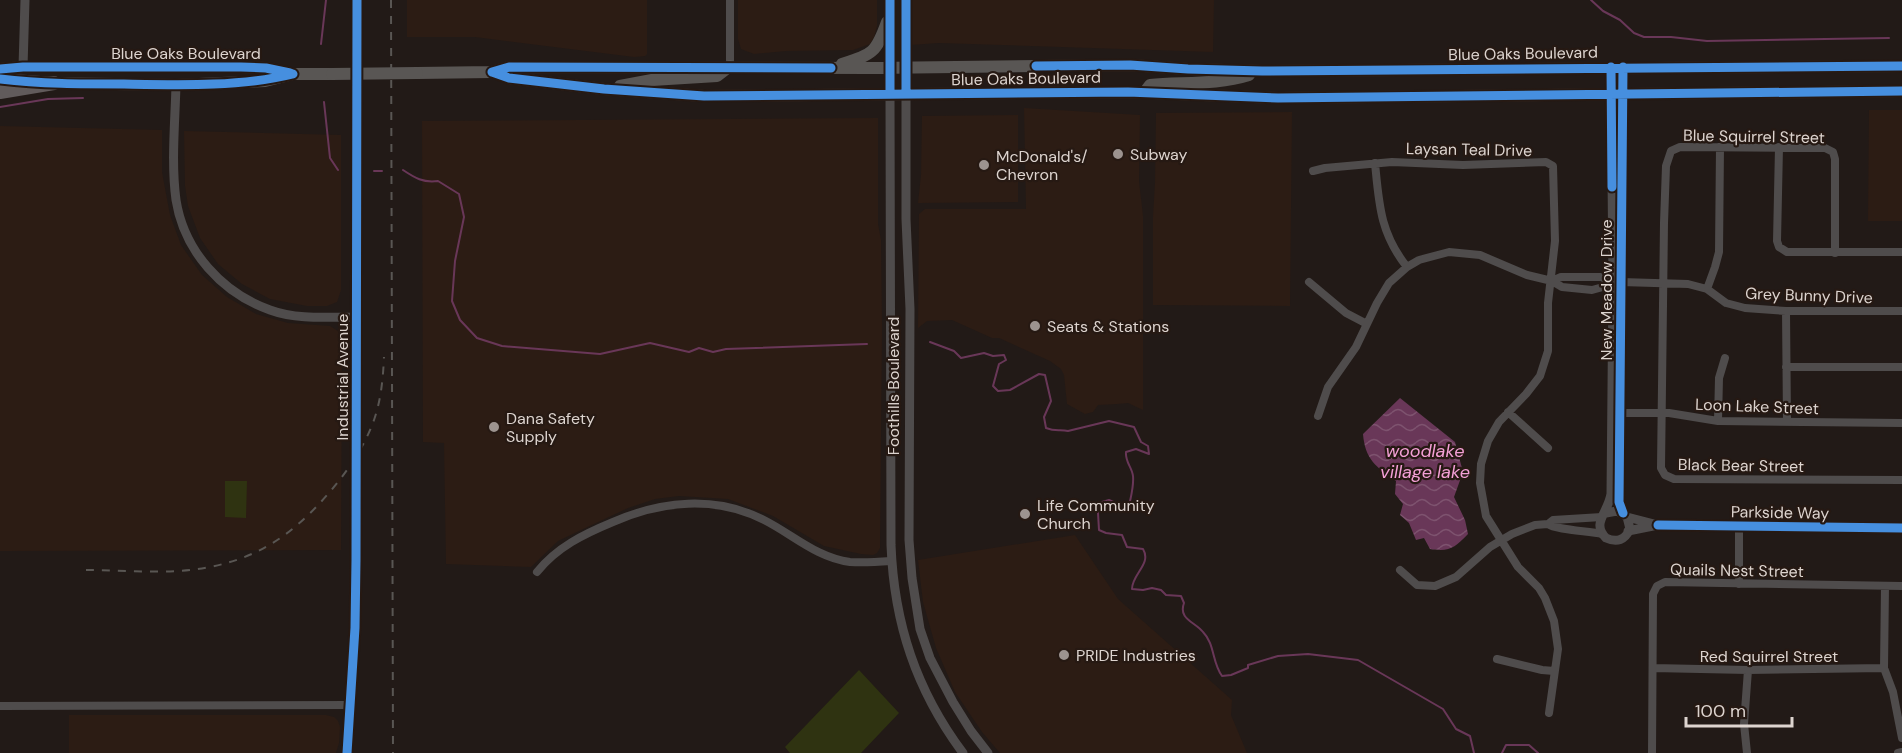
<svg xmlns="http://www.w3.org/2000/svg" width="1902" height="753" font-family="'DM Sans',sans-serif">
<defs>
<pattern id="water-waves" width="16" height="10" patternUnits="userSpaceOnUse" patternTransform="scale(1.5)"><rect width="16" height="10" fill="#693758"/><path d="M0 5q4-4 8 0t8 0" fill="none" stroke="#7e536f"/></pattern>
</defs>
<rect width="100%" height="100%" fill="#221a17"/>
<!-- built -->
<path fill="#2c1c14" d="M407,0H647V54L645,56L634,57L475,37H407Z
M738,0H877V26L874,37L870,44L853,50L786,51L754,54L741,49L738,39Z
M910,0H1214L1213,52L939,43L910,45Z
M1024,108L1140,115L1139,181L1143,216V410L1128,403L1117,404L1098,405L1093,412L1085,414L1067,404L1064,375L1061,369L1050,361L999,338H992L952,320L927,321L918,328L919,214L925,209H1026Z
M1869,110H1902V221H1868Z
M1292,112L1290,306L1153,305V217L1155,183L1156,113Z
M1018,115V202L918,203L921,175L922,116Z
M878,118V224L881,240L882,327L880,548L877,553L873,555L861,554L824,546L773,516L728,499L679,496L655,499L628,508L579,531L558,541L531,567L446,564L444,443L423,442L422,121Z
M0,126L162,130V172L170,215L181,245L202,275L227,297L256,314L288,323L330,326L338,331L342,341L341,550L0,551Z
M184,131L341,135V290L337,302L327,306H307L270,299L242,284L218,264L200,238L188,206L185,186Z
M1075,535L1118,599L1232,700L1231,715L1247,753H1000L982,732L955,692L936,648L923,602L918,560Z
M69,715H326L334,717L338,721L340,727L339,743L336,753H69Z"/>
<!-- garden -->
<path fill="#2f3311" d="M225,481H247L246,518L225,517Z
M859,670L899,713L861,753H790L785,747Z"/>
<!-- water -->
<path fill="url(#water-waves)" d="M1400,398L1455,442L1463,472L1454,497L1465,520L1468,534C1454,548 1450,552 1430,549L1424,538L1416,540L1409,523L1400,515L1403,504L1395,494L1396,481C1376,467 1365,459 1363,434Z"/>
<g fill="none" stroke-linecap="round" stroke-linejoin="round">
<!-- stream -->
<path stroke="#693758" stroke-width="2" d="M1591,0L1603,11L1620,20L1634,33L1644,37H1671L1707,41L1889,38
M321,44L326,0
M324,102L330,158L338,170
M0,107L48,99L83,98
M403,170C415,178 423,183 438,181L459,194L464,217L455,261L452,301L460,320L477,338L502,346L600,354L650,343L689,352L699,348L713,352L726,349L867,344
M374,171H382
M930,342L954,351L961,358L984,353L993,356L1004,355L1006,360L999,364L993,386L998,391L1010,390L1039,374L1045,375L1051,401L1044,417L1046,428C1056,432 1060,429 1068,431L1109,421L1134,427L1141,442L1148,446L1149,454L1136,449L1126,452C1125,462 1132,467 1133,476C1134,486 1131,496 1129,506L1125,507L1109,500L1102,502L1098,513L1099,530L1106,533L1122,535L1127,547L1143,549C1152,564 1132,574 1132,589L1143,590L1152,588L1161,590L1166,595L1181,596L1184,603C1178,619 1195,622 1203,632C1215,644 1212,663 1222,676L1231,675L1248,668V665L1278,656L1308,654L1358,660L1443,709L1456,729L1470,736L1474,753
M1502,753L1506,745H1529L1538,753"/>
<!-- minor -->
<path stroke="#4f4c4c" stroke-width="8" d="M730,0V66
M1779,147L1777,241L1779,247L1787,252H1902
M1375,163C1379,204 1380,233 1407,267
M1313,171L1325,168L1392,162L1463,165L1546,162L1553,166L1555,241L1548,303V351L1540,376L1526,394L1499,422L1488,441L1481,464L1480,483L1486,516L1518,567L1539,588L1545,598L1554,621L1558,649L1549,713
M1835,253V159L1833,152L1825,148L1680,147L1671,151L1666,166L1664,223L1661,468L1665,475L1674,479L1902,480
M1552,281L1561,277H1601L1613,283
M1309,282L1346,313L1367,324
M1707,289L1715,267L1719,252L1720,147
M1786,311L1787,422
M1786,367H1902
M1508,412L1548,448
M1617,413H1669L1718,421L1902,423
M1318,416L1328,387L1356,347L1377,303L1389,283L1407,267L1419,260L1449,252L1480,255L1527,275L1552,281L1562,287L1592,290L1621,282L1688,284L1707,289L1726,303L1745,308L1786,311H1902
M1718,421L1719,378L1725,358
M1548,524C1556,530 1589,531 1602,534
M1400,570L1417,585L1435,586L1456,577L1490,547L1512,534L1535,525L1548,524L1553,520L1602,517
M537,572C557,547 584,534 613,522C661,501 715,495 764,520C792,534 817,558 850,562C863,563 878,562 891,561
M1739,584V526
M1885,586L1884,668L1893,692L1902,738
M1497,659L1542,670L1554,671
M1653,668L1748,670L1884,668
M0,706L351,705
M1652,753L1653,594L1657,586L1665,582L1902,586
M1747,753L1744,724L1748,670
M1898,753L1902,752"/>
<!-- tertiary -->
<path stroke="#4f4c4c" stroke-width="9" d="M23,67L25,0
M1623,67L1619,502L1623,513
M176,85C175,123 171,163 176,200C184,251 222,293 270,310C297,320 328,317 357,317V0
M890,94L891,545C894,623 916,690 963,753
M906,94V219L910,309L909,540L912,578L920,629L930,658L953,702L971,731L988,753
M1606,513L1617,511L1627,517L1630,529C1625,540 1617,543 1606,538C1591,523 1608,513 1611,494L1613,283L1611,67
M1627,517L1658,525L1902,528
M1628,531L1658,525"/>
<!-- secondary -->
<path stroke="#5b5657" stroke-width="10" d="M347,753L355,628L357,317"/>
<!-- primary -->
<path stroke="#595654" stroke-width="12" d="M842,64C873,54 876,53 887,22
M0,69L23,67H241L266,68L289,73
M493,72L509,78L604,89L704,96L1128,92L1278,98L1902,91
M417,73L492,72L509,67L873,68L1130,65L1188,69L1262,71L1902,66
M0,79L54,83L176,85L265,81L293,74H332
M620,86L652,80L717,76L730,66
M1144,93L1150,85C1183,82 1217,85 1249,75
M890,94V0
M906,94V0"/>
<!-- motorway -->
<path stroke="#615b5b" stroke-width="14" d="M0,92L54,83"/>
<!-- rail -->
<path stroke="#595653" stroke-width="2" stroke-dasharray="8 8" stroke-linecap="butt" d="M391,0L393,753
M86,570C127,570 170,575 210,567C261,557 295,532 328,494C347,472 364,448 374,420C381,400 383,379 384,357"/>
<!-- primary-bridge -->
<path stroke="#595654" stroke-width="12" d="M332,74L417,73"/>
<!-- cycleway casing -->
<g stroke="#261913" stroke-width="13">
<path id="cycleway" d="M1036,66L1130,65L1188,69L1262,71L1902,66
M1611,67L1612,187
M1623,67L1619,502L1623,513
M0,69L23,67H241L266,68L290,73
M492,72L509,78L604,89L704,96L1128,92L1278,98L1902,91
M492,72L509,67L831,68
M0,79C41,84 82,84 124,84C178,85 240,87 293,74
M890,94V0
M906,94V0
M1658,525L1902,528
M347,753L355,628L356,560L357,0"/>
</g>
<!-- cycleway -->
<use href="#cycleway" stroke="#468fdf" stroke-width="9"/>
</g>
<!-- markers -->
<g fill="#9c938f" stroke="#261913" stroke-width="2">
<circle cx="1118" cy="154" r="6"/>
<circle cx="984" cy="165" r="6"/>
<circle cx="1035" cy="326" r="6"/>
<circle cx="494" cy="427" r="6"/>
<circle cx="1025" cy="514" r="6"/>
<circle cx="1064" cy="655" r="6"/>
</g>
<g text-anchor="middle" stroke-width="4.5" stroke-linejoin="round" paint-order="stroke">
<!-- street labels -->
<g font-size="16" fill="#ddd4cf" stroke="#261913">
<text x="186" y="59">Blue Oaks Boulevard</text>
<text transform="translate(1523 53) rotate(-1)" y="6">Blue Oaks Boulevard</text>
<text transform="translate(1026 78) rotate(-1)" y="6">Blue Oaks Boulevard</text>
<text transform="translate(1754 136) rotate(1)" y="6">Blue Squirrel Street</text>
<text transform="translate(1469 149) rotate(1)" y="6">Laysan Teal Drive</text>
<text transform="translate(1606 290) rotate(-90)" y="6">New Meadow Drive</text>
<text transform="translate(1809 295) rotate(2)" y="6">Grey Bunny Drive</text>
<text transform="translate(342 377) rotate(-90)" y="6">Industrial Avenue</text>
<text transform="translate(893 386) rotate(-90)" y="6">Foothills Boulevard</text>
<text transform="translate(1757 406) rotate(2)" y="6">Loon Lake Street</text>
<text transform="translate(1741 465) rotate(1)" y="6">Black Bear Street</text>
<text transform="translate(1780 512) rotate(1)" y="6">Parkside Way</text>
<text transform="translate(1737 570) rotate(1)" y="6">Quails Nest Street</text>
<text x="1769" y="662">Red Squirrel Street</text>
</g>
<!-- poi labels -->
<g font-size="16" fill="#ddd4cf" stroke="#261913" text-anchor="start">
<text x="1130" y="160">Subway</text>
<text x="996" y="162">McDonald's/<tspan x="996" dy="18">Chevron</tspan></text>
<text x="1047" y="332">Seats &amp; Stations</text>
<text x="506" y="424">Dana Safety<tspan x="506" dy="18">Supply</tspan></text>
<text x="1037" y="511">Life Community<tspan x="1037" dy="18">Church</tspan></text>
<text x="1076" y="661">PRIDE Industries</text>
</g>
<!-- water labels -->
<g font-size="18" font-style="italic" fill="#f4a0d6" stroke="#261913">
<text x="1425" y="457">woodlake<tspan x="1425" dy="21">village lake</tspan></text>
</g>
</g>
<!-- scale -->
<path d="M1686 717v9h106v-9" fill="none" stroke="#ddd4cf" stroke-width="3"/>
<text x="1695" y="717" font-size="18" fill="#ddd4cf" stroke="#261913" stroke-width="4.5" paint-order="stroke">100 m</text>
</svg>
